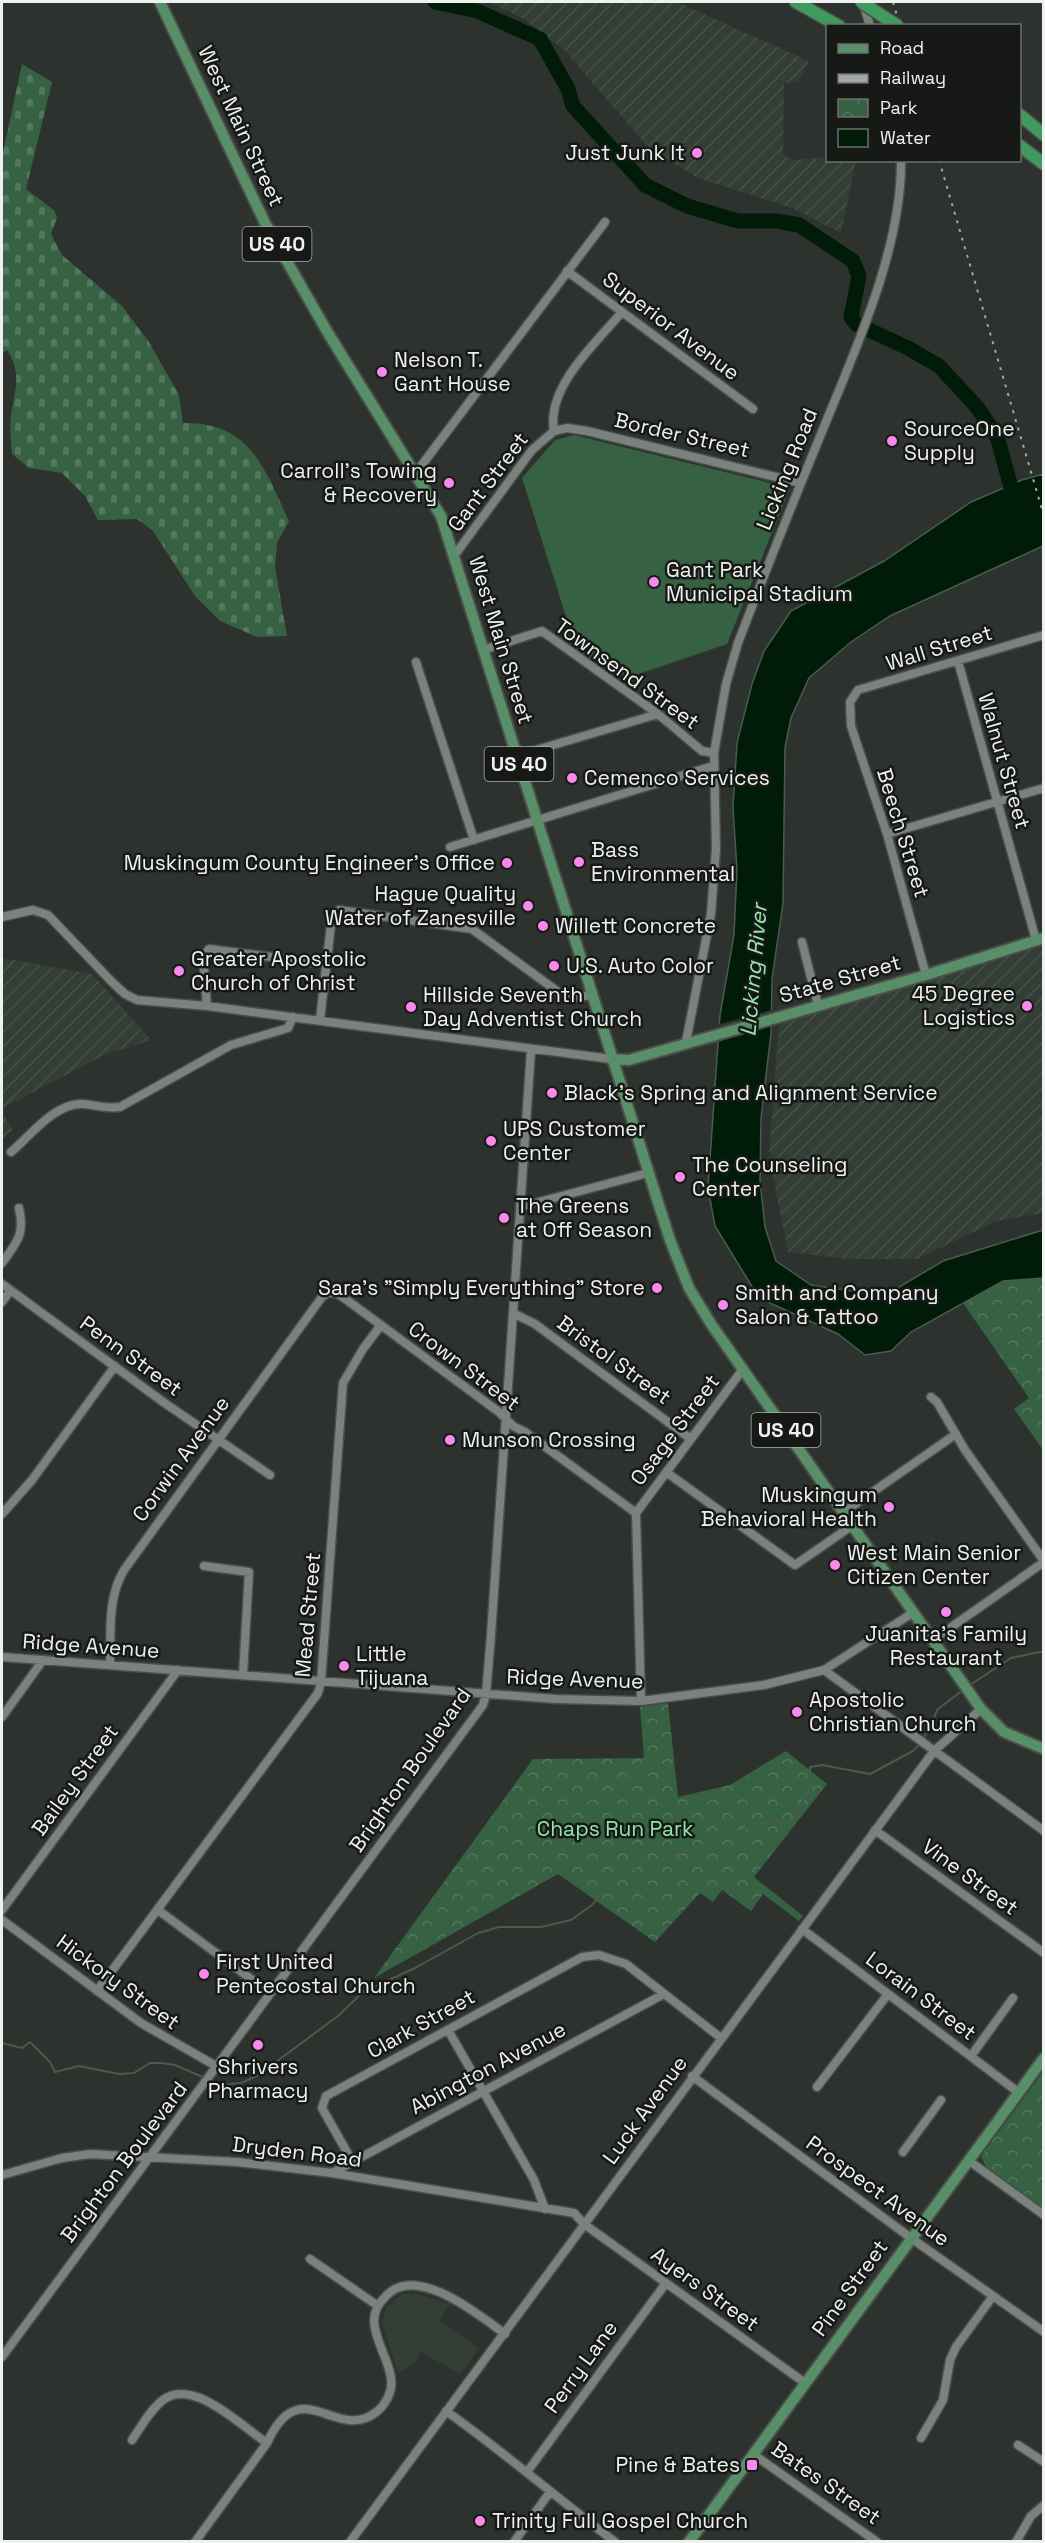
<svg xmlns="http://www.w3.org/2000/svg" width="1045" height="2543" font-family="'Space Grotesk',sans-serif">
<defs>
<pattern id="industrial-furrows" width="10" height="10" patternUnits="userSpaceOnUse" patternTransform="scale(1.5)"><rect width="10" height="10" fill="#333e36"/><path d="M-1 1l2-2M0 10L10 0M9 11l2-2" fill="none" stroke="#47514a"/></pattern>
<pattern id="cemetery-stones" width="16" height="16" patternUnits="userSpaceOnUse" patternTransform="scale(1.5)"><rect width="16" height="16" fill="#366142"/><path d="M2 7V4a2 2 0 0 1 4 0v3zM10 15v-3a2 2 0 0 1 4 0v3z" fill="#53785e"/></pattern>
<pattern id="park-crowns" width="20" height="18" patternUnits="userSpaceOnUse" patternTransform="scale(1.5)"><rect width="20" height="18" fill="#366142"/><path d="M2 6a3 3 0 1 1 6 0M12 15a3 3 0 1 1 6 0" fill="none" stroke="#53785e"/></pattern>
</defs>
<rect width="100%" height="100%" fill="#2d322e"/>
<!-- built -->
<path fill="#333e36" d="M402,2294H418L450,2304L439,2321L479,2348L460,2374L421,2352L415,2363L398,2373L382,2323L386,2308Z"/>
<!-- industrial -->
<path fill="url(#industrial-furrows)" d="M489,2H677L809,61L798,82L784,83L783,155L793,160L827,157L828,160L856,161L841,233L792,208L698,178L650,149L564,50L524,19Z
M1043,946V1213L996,1221L917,1259H850L788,1252L769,1156L779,1021Z
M2,958L92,974L151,1040L104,1055L5,1107L4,1116L13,1130L2,1139Z"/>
<!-- cemetery -->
<path fill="url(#cemetery-stones)" d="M22,64L52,82L26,189L54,210L57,218L51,234L62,255L122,306L149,342L179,395L183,423C251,422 264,468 289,521L277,543L275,567L287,636L257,637L220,621L195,596L153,531L137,519L98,520L85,496L62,473L29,468L12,454C11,442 9,428 11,415C15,390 22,373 7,350L2,354V157Z"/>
<!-- park -->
<path fill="url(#park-crowns)" d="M1043,1278V1450L1014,1409L1029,1398L963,1303L1003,1281Z
M668,1703L678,1797L730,1785L786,1751L827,1784L754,1877L803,1916L799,1921L763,1894L751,1911L722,1890L713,1902L700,1893L655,1942L558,1874L374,1978L533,1759L644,1758L640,1707Z
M1043,2072V2209L987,2169L981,2156Z"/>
<!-- garden -->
<path fill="#366142" d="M574,435L790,488L727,644L627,678L577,651L522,478L555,440Z"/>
<!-- water -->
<path fill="#001c08" stroke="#475c4d" stroke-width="1.5" d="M1043,474V546L890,616L851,642L809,678L791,718L785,747L783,903L772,979L771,1033L761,1118L760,1181L765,1227L776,1261L811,1285L871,1294L896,1289L943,1261L1043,1230V1278L1003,1281L911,1332L891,1351L865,1355L838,1334L759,1298L715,1226L708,1188L720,1015L734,935L737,870L733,807L737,743L752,684L764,651L791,611L884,561L971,502L1022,480Z"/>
<!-- pier -->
<path fill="#2d322e" d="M775,1009V1025L715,1042L716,1025Z"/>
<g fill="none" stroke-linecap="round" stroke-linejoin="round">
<!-- stream -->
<path stroke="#475c4d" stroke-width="2" d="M970,1685L1011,1658L1044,1651
M923,1740L938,1709L963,1690
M2,2043L22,2048L30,2042L50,2062L55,2072L79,2066L119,2074L134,2073L150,2063H162L175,2065L205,2078
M210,2080L222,2085L241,2083L257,2076L338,2016L363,1992L415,1968L478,1933L499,1927H541L571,1920L592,1905L606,1887L615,1880L650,1859L667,1858L764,1822H782L794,1819L811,1785L810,1767L822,1765L870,1774L913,1751L920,1744"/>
<!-- river -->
<path stroke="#001c08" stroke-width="15" d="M435,2L477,11L540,39L568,89L573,106L645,185L687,206L738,221H777L799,225L853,261L859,276L851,317L856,324L908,348L939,366L977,407L997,436L1015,502"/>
<!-- minor casing -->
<g stroke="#494e4a" stroke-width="11">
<path id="minor" d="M863,3L870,26
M567,271L753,409
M554,431L567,428L587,431L801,483
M415,474L605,222
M454,556L532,450L554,431C546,387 596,343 622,312
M483,650L542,631L658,714L702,751L714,753
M958,661L1036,940
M416,662L474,840
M516,756L658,714
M887,834L1044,788
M450,847L713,766
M2,917L33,910L48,915L112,982L125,994L137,1000L207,1006L611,1059
M802,942L818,1005
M926,975L887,834L851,726L850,702L858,690L1044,635
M207,1006L203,957L209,949L327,964
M320,1020L332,916L339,910L472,929L561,994L571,998L591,995
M686,1042L711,914L716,849L714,753L726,684L738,643C764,575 791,507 819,439C853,355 902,251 901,160
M11,1152C31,1135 56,1102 83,1104C97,1105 106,1109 120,1107L231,1045L288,1028L293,1017
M520,1207L648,1173
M2,1263C17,1242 25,1235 19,1208
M2,1284L166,1404L270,1475
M2,1302L10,1291
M513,1313L535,1324L691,1439
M931,1397L937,1402L965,1450L1044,1561
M666,1472L795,1565L853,1525
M844,1512L956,1434
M636,1513L641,1701
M636,1513L743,1369
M2,1514L32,1480L115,1366
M204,1566L249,1572L243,1675
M933,1640L1044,1562
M2,1657L556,1699L641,1701L764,1685L824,1670L914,1612
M110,1665C111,1632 107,1599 124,1570L322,1297L329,1292L340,1295L499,1412L513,1426L525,1432L636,1513
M824,1670L1044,1831
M2,1717L43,1660
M875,1830L1044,1953
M2,1910L178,1670
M158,1910L270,1993
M2,1920L141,2023L216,2066
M802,1929L1018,2092
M97,1991L318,1693L321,1682L343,1383L363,1349L381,1325
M448,2030L534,2180L545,2209
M971,2056L1013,1998
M692,2076L911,2238L1044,2332
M817,2087L888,1994
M903,2152L941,2100
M968,2160L1044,2215
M352,2161L322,2108L326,2096L582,1957L599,1955L626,1964L721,2038
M332,2173L662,1995
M2,2175L62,2158L90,2154L237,2162L332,2173L574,2213L584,2224L805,2383
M310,2259L378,2306
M2,2357L483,1705L486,1694L491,1635L531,1050
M446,2411C504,2452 558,2499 615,2542
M921,2438L943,2400L950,2360L956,2347L993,2296
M132,2440C141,2427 150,2410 163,2400C193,2377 241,2426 267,2443
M1018,2445L1044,2462
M753,2454L877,2542
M527,2472L666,2283
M195,2542L267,2443C300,2370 335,2442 375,2413C386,2405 393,2391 391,2378C388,2358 375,2341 374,2321C374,2312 379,2303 385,2297C415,2262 479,2315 505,2334
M350,2542L934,1751L981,1709
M514,2542L550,2492
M1016,2542L1031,2516L1044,2505"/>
</g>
<!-- major casing -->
<g stroke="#494e4a" stroke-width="14">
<path id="major" d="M160,2L265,223L328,333L441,516L670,1240L689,1288L711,1324L981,1709L1004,1732L1044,1749
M611,1059L629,1060L926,975L1044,938
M689,2542L1044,2058"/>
</g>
<!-- highway casing -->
<g stroke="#494e4a" stroke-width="15">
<path id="highway" d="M796,2L839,26
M1020,115L1044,135
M1020,146L1044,164"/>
</g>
<!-- minor -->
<use href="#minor" stroke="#7b817c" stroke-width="8"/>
<!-- major -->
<use href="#major" stroke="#588f69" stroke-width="10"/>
<!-- highway -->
<use href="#highway" stroke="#40995d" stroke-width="12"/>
<!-- rail -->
<path stroke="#a4a8a4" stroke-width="2" stroke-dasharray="3 6" stroke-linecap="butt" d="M893,2L900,26
M939,160L1044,516"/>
<!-- highway-bridge casing -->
<g stroke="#494e4a" stroke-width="15" stroke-linecap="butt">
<path id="highway-bridge" d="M861,2L898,26"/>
</g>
<!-- highway-bridge -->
<use href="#highway-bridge" stroke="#40995d" stroke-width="12"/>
</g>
<!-- markers -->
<g fill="#f888eb" stroke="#171917" stroke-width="2">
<circle cx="697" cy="153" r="6"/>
<circle cx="382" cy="372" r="6"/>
<circle cx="892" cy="441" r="6"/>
<circle cx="449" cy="483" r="6"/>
<circle cx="654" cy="582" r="6"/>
<circle cx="572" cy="778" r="6"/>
<circle cx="579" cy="862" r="6"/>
<circle cx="507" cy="863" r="6"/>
<circle cx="528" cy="906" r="6"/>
<circle cx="543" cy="926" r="6"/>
<circle cx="554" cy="966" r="6"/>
<circle cx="179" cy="971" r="6"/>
<circle cx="1027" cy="1006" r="6"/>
<circle cx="411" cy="1007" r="6"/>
<circle cx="552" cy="1093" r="6"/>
<circle cx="491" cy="1141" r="6"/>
<circle cx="680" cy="1177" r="6"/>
<circle cx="504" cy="1218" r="6"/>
<circle cx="657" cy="1288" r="6"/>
<circle cx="723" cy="1305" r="6"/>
<circle cx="450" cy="1440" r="6"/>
<circle cx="889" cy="1507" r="6"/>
<circle cx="835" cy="1565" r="6"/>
<circle cx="946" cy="1612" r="6"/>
<circle cx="344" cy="1666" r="6"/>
<circle cx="797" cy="1712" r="6"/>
<circle cx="204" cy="1974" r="6"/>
<circle cx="258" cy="2045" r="6"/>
<rect x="746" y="2459" width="12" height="12" rx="3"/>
<circle cx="480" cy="2521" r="6"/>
</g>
<g text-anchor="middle" stroke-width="5" stroke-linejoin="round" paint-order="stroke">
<!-- shield labels -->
<g fill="#171917" stroke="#aeb0ae" stroke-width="1.5">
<rect x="242.5" y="227" width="69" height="34" rx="4.5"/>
<rect x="484.5" y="747" width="69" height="34" rx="4.5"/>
<rect x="751.5" y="1413" width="69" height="34" rx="4.5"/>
</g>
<g font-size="20" font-weight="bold" fill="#eef1ee">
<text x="277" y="251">US 40</text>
<text x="519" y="771">US 40</text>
<text x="786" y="1437">US 40</text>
</g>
<!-- street labels -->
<g font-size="21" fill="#eef1ee" stroke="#171917">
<text transform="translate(241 126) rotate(65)" y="7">West Main Street</text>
<text transform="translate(671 326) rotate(37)" y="7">Superior Avenue</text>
<text transform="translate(682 435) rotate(13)" y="7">Border Street</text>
<text transform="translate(787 469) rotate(-68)" y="7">Licking Road</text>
<text transform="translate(488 482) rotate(-53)" y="7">Gant Street</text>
<text transform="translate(501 640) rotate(73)" y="7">West Main Street</text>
<text transform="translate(939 648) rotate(-17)" y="7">Wall Street</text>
<text transform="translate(627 674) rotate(36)" y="7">Townsend Street</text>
<text transform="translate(1004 761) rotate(74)" y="7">Walnut Street</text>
<text transform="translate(903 833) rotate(73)" y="7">Beech Street</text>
<text transform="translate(840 979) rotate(-16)" y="7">State Street</text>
<text transform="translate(131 1356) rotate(36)" y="7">Penn Street</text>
<text transform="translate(614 1360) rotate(36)" y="7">Bristol Street</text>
<text transform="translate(464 1366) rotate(37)" y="7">Crown Street</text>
<text transform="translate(675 1430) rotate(-53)" y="7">Osage Street</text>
<text transform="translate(181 1459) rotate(-54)" y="7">Corwin Avenue</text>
<text transform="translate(308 1615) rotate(-85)" y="7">Mead Street</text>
<text transform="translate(91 1646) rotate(4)" y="7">Ridge Avenue</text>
<text transform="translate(575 1679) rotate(2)" y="7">Ridge Avenue</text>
<text transform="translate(410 1770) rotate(-55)" y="7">Brighton Boulevard</text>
<text transform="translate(75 1780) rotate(-54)" y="7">Bailey Street</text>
<text transform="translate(970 1877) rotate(36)" y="7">Vine Street</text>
<text transform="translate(118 1982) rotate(36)" y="7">Hickory Street</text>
<text transform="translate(921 1996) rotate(37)" y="7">Lorain Street</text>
<text transform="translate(421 2024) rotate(-29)" y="7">Clark Street</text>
<text transform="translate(488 2068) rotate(-28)" y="7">Abington Avenue</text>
<text transform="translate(645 2110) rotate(-54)" y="7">Luck Avenue</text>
<text transform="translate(297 2152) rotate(7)" y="7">Dryden Road</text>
<text transform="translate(124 2162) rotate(-53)" y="7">Brighton Boulevard</text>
<text transform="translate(878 2191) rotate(36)" y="7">Prospect Avenue</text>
<text transform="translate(850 2288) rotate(-54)" y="7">Pine Street</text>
<text transform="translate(705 2289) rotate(36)" y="7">Ayers Street</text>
<text transform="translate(581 2367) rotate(-54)" y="7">Perry Lane</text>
<text transform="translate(826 2483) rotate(35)" y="7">Bates Street</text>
</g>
<!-- poi labels -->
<g font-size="21" fill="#eef1ee" stroke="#171917" text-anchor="start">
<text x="685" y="160" text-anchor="end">Just Junk It</text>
<text x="394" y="367">Nelson T.<tspan x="394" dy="24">Gant House</tspan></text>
<text x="904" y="436">SourceOne<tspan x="904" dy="24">Supply</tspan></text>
<text x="437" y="478" text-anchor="end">Carroll's Towing<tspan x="437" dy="24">&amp; Recovery</tspan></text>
<text x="666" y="577">Gant Park<tspan x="666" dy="24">Municipal Stadium</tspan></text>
<text x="584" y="785">Cemenco Services</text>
<text x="591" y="857">Bass<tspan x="591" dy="24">Environmental</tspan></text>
<text x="495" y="870" text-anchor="end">Muskingum County Engineer's Office</text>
<text x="516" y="901" text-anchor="end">Hague Quality<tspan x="516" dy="24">Water of Zanesville</tspan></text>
<text x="555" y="933">Willett Concrete</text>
<text x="191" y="966">Greater Apostolic<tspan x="191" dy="24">Church of Christ</tspan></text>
<text x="566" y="973">U.S. Auto Color</text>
<text x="1015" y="1001" text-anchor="end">45 Degree<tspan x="1015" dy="24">Logistics</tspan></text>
<text x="423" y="1002">Hillside Seventh<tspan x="423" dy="24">Day Adventist Church</tspan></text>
<text x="564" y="1100">Black's Spring and Alignment Service</text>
<text x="503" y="1136">UPS Customer<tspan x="503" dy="24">Center</tspan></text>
<text x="692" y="1172">The Counseling<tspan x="692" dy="24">Center</tspan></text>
<text x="516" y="1213">The Greens<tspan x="516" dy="24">at Off Season</tspan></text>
<text x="645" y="1295" text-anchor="end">Sara's "Simply Everything" Store</text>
<text x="735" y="1300">Smith and Company<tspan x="735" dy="24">Salon &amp; Tattoo</tspan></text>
<text x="462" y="1447">Munson Crossing</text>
<text x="877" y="1502" text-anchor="end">Muskingum<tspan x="877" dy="24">Behavioral Health</tspan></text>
<text x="847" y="1560">West Main Senior<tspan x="847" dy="24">Citizen Center</tspan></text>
<text x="946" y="1641" text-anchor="middle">Juanita's Family<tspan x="946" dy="24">Restaurant</tspan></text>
<text x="356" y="1661">Little<tspan x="356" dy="24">Tijuana</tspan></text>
<text x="809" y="1707">Apostolic<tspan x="809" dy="24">Christian Church</tspan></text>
<text x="216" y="1969">First United<tspan x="216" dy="24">Pentecostal Church</tspan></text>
<text x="258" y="2074" text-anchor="middle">Shrivers<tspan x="258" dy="24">Pharmacy</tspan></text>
<text x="740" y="2472" text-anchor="end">Pine &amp; Bates</text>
<text x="492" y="2528">Trinity Full Gospel Church</text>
</g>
<!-- park labels -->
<g font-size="21" fill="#8fe4a6" stroke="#171917">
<text x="615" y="1836">Chaps Run Park</text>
</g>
<!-- water labels -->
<g font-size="22" font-style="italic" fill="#95eaab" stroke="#171917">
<text transform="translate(753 970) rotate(-85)" y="8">Licking River</text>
</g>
</g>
<!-- border -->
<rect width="1045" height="2543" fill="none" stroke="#eef1ee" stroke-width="6"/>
<!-- legend -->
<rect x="826" y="24" width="195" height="138" fill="#171917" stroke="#6d6f6d" stroke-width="1.5"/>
<rect x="838" y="44" width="30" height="9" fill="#588f69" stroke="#6d6f6d" stroke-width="1.5"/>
<text x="880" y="54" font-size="18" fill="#eef1ee">Road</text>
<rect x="838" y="74" width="30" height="9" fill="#a4a8a4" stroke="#6d6f6d" stroke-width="1.5"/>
<text x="880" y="84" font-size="18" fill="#eef1ee">Railway</text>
<rect x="838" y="99" width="30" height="18" fill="url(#park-crowns)" stroke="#6d6f6d" stroke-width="1.5"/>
<text x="880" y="114" font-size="18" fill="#eef1ee">Park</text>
<rect x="838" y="129" width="30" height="18" fill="#001c08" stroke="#6d6f6d" stroke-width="1.5"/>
<text x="880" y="144" font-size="18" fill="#eef1ee">Water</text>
</svg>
